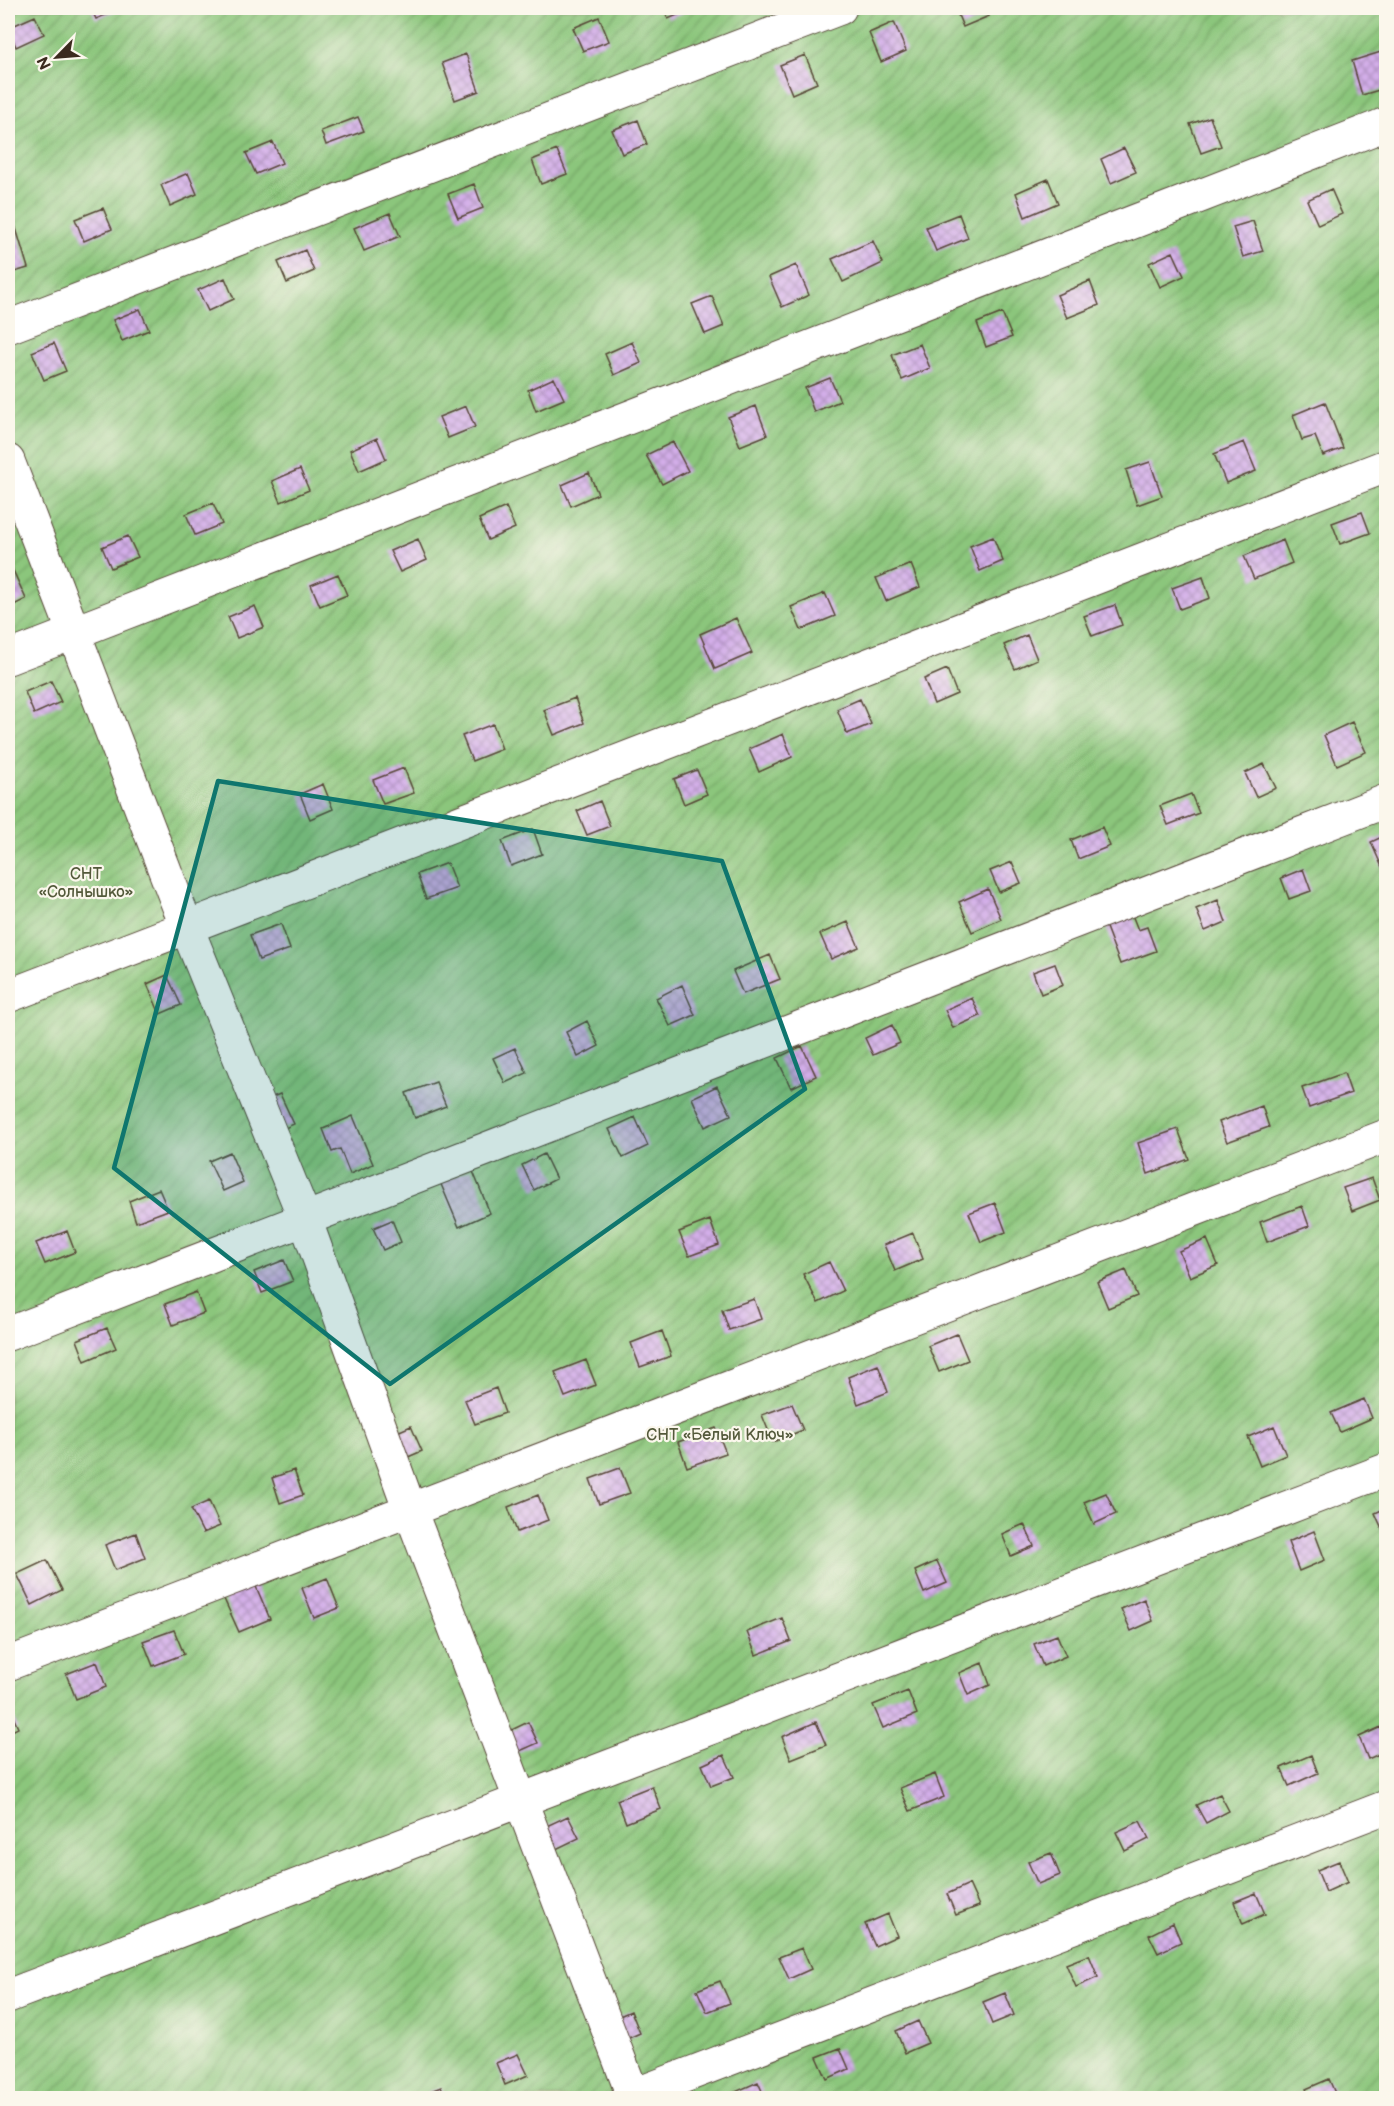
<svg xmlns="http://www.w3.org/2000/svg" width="1394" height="2106" font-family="'Balsamiq Sans',sans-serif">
<defs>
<pattern id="garden-furrows" width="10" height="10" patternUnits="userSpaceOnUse" patternTransform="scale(1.5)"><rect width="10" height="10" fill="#8bc67c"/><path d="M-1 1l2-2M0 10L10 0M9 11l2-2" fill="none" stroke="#73a165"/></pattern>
<pattern id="building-cross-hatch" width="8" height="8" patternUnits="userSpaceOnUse" patternTransform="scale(1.5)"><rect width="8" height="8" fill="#d3aee9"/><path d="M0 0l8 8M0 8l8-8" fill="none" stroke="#ac8ebc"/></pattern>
</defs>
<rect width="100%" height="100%" fill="#fbf7ec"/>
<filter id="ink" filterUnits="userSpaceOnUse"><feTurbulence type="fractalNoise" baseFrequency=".0167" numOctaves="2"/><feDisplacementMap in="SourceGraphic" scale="12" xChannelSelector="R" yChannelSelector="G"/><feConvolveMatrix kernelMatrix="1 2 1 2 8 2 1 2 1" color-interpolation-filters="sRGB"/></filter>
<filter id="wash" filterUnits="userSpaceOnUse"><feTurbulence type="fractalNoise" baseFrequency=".008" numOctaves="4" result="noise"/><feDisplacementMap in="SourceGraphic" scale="24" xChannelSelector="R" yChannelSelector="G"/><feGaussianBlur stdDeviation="1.35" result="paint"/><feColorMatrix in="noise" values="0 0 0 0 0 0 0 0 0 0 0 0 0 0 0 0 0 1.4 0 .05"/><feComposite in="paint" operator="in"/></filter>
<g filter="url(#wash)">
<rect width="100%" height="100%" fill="#ede1c0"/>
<!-- garden -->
<path fill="url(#garden-furrows)" stroke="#63784d" stroke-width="1.5" d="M8,8H1386V2098H8Z"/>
<g id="blocks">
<!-- building -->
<path fill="url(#building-cross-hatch)" d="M91,8H122L96,19Z
M664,8H694L668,19Z
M955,8H985L989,16L963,27Z
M35,16L44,34L16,47L8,28Z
M599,17L609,41L583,51L573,28Z
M894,22L906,51L881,62L869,33Z
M1384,51L1386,59V88L1362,95L1352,61Z
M466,54L479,91L455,100L442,63Z
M805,55L817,83L792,94L780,65Z
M358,117L364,131L326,145L321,131Z
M1210,117L1221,146L1201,153L1190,124Z
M638,120L647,144L622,154L612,130Z
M273,142L282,163L256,174L246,153Z
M1124,148L1136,172L1111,183L1101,159Z
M557,150L567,174L541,184L532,160Z
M188,173L197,194L170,206L161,185Z
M1048,179L1058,203L1025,217L1016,193Z
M474,184L483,208L458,218L448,194Z
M1331,189L1342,214L1318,225L1307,200Z
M103,208L112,229L84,241L75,219Z
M390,213L400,236L364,251L354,228Z
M959,214L968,238L936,251L926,227Z
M1253,221L1263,251L1243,257L1233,227Z
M15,225L28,268L8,274V227Z
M873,241L883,263L843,282L832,259Z
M305,250L314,271L287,283L278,262Z
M1173,252L1184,276L1160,287L1149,263Z
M796,265L809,295L782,307L769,277Z
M225,278L234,299L208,311L198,290Z
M1090,281L1099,305L1067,318L1057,295Z
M712,296L724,326L705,334L692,304Z
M140,309L149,330L122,341L113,320Z
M1002,313L1012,337L986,347L977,323Z
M632,342L641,363L614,375L605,354Z
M54,343L66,371L44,380L32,352Z
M920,344L930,368L902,380L892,355Z
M554,378L564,399L536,411L528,390Z
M830,378L840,401L814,412L805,388Z
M1325,402L1343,448L1323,456L1315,436L1302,440L1293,415Z
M466,406L475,427L448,438L439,417Z
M756,406L767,435L740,446L728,417Z
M377,438L386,459L359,471L350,450Z
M673,442L688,471L662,484L646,455Z
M1244,442L1256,471L1226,483L1214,454Z
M1150,462L1162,496L1137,505L1126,470Z
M300,469L309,490L281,502L272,481Z
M589,473L598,494L571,506L562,485Z
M213,503L222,524L195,535L186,514Z
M506,507L515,528L488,540L479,519Z
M1362,512L1370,533L1340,544L1332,523Z
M128,536L138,557L111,568L102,547Z
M993,537L1003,561L980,571L970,546Z
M418,539L427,560L400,572L390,551Z
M1283,540L1292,563L1254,579L1244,556Z
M911,564L920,587L886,601L876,578Z
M12,568L26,599L8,608V570Z
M338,574L347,595L320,606L311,585Z
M1203,577L1210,598L1180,609L1172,588Z
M825,593L835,616L801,630L791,607Z
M1115,605L1122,625L1092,636L1084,616Z
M255,606L264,627L237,638L228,617Z
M736,618L752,653L715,669L700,634Z
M1027,635L1037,659L1015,669L1004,645Z
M947,669L957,694L934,704L924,679Z
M51,681L61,702L34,714L25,692Z
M575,698L584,723L554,735L544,710Z
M860,699L871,724L847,734L837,709Z
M1352,722L1366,752L1337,765L1324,735Z
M493,724L502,749L472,761L462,736Z
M783,734L792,757L759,772L749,749Z
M1264,764L1276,788L1256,797L1245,773Z
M404,768L414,793L383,804L373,780Z
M697,770L707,794L684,804L674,779Z
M323,784L333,809L310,819L300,794Z
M1191,794L1199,813L1168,825L1160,806Z
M600,801L610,826L587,835L577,811Z
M1102,827L1110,846L1078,859L1071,840Z
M533,829L542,854L511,866L502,841Z
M1386,835V864L1382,867L1371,842Z
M1012,862L1021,883L999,892L990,871Z
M447,863L457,888L426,899L417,874Z
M1303,869L1311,891L1289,899L1281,878Z
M988,889L1001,919L972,932L959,902Z
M1218,900L1226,922L1205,931L1196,909Z
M1129,907L1138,930L1147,927L1156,951L1120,964L1102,917Z
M848,922L859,947L831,959L820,934Z
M281,924L290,949L259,960L250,935Z
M770,955L780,979L743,994L733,971Z
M1055,964L1063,985L1041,994L1033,972Z
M167,975L181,1005L160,1014L147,984Z
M682,985L695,1015L670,1026L656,998Z
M972,998L980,1016L953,1028L945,1010Z
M587,1021L599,1046L578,1057L566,1032Z
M892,1025L900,1043L873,1055L865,1038Z
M802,1046L816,1076L791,1088L777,1058Z
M515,1048L527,1073L505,1083L493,1058Z
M1344,1073L1351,1093L1309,1108L1302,1088Z
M436,1082L446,1106L415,1118L406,1093Z
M717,1086L731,1115L705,1127L692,1098Z
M280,1094L294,1124L274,1133L260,1102Z
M1262,1106L1269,1127L1227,1142L1219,1122Z
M353,1116L373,1164L350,1174L340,1149L332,1152L323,1129Z
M635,1117L648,1146L623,1158L609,1129Z
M1178,1129L1189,1159L1148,1174L1138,1143Z
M230,1152L243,1182L223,1191L209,1161Z
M544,1154L556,1179L534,1190L522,1165Z
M472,1169L490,1213L459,1227L440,1182Z
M1372,1178L1380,1200L1352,1211L1343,1188Z
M159,1189L168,1210L136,1222L129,1201Z
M995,1203L1006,1232L981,1242L969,1213Z
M1302,1206L1309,1226L1267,1242L1260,1222Z
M392,1220L401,1242L383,1250L373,1228Z
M710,1220L719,1245L689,1256L679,1232Z
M67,1231L75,1252L45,1264L36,1243Z
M913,1233L923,1259L895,1271L884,1245Z
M1207,1239L1218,1265L1190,1277L1179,1251Z
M284,1260L293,1281L262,1293L254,1272Z
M829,1262L843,1291L818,1303L803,1274Z
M1126,1270L1137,1296L1108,1308L1097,1282Z
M196,1292L204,1313L173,1325L165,1304Z
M754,1299L761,1319L729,1330L722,1310Z
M107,1328L116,1348L85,1361L77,1340Z
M662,1331L671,1356L640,1367L631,1343Z
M957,1334L968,1360L939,1372L928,1346Z
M586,1360L596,1385L565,1397L555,1372Z
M878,1365L888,1392L858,1404L848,1377Z
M496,1388L505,1413L475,1424L465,1400Z
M1364,1399L1372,1418L1340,1432L1331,1413Z
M792,1404L803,1430L773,1442L762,1415Z
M411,1426L422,1451L399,1461L388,1436Z
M1274,1426L1286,1455L1260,1466L1248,1437Z
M716,1428L726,1453L687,1467L678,1442Z
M620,1468L630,1493L599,1504L590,1479Z
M294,1470L303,1495L280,1503L272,1478Z
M1106,1493L1116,1514L1094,1524L1084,1502Z
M538,1495L548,1520L517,1532L508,1507Z
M209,1501L220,1526L203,1533L191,1509Z
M1386,1508V1532L1384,1533L1375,1513Z
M1024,1524L1034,1546L1011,1556L1002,1534Z
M1314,1531L1325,1560L1299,1571L1288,1542Z
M136,1533L145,1558L115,1570L105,1545Z
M47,1560L62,1590L32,1605L17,1574Z
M937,1561L947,1583L924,1593L915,1571Z
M251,1575L270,1619L239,1632L219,1588Z
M327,1578L339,1608L314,1618L302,1588Z
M1144,1599L1153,1621L1131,1631L1121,1609Z
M782,1618L791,1641L756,1655L747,1632Z
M174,1630L184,1654L153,1666L143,1641Z
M1057,1635L1066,1656L1043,1666L1034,1644Z
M97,1662L106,1687L76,1699L66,1674Z
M982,1663L990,1685L968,1695L959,1673Z
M908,1691L917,1714L883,1728L873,1705Z
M8,1705L18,1728L8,1733Z
M528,1722L538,1743L511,1755L501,1735Z
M816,1722L826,1745L791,1759L782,1737Z
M1381,1727L1386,1740V1751L1368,1759L1359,1737Z
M724,1755L734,1777L711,1786L702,1765Z
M1311,1755L1318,1773L1289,1786L1281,1768Z
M935,1774L944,1797L910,1811L900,1788Z
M652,1786L661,1809L626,1823L617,1800Z
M1220,1794L1229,1811L1206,1823L1196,1805Z
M568,1816L579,1838L550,1852L540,1829Z
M1140,1821L1149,1839L1125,1851L1116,1832Z
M1051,1853L1060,1875L1038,1884L1028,1862Z
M1339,1861L1348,1882L1326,1892L1317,1870Z
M969,1884L979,1906L956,1915L947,1894Z
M1256,1893L1265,1914L1243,1924L1234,1902Z
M888,1914L897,1936L875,1946L865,1924Z
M1173,1923L1181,1942L1158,1953L1149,1935Z
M802,1948L811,1969L789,1979L779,1957Z
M1089,1955L1098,1977L1076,1987L1066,1964Z
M720,1981L730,2003L707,2012L697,1990Z
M1005,1993L1014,2015L992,2024L983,2002Z
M631,2011L640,2033L618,2043L608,2021Z
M918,2021L928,2043L905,2053L896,2031Z
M840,2048L849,2069L827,2079L817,2057Z
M518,2054L528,2075L505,2085L496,2063Z
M1329,2079L1337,2098H1310L1306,2089Z
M758,2082L765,2098H738L735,2092Z
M441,2087L446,2098H419L418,2096Z"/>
</g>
</g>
<g filter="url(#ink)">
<use href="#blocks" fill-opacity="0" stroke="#564536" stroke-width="1.5"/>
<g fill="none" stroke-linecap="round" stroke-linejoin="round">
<!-- minor casing -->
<g stroke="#564536" stroke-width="35">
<path id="minor" d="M8,327L840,8
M8,461L187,928L305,1219L410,1510L634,2098
M8,658L1386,124
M8,996L1386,466
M8,1334L1386,801
M8,1664L1386,1136
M8,1996L1386,1470
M627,2098L1386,1807"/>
</g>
<!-- minor -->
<use href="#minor" stroke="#fff" stroke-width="33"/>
</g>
</g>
<!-- marked area -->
<path fill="#0f766e" fill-opacity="0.2" stroke="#0f766e" stroke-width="4.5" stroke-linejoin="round" d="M218,781L722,861L805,1089L390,1384L114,1168Z"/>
<g text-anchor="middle" stroke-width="4.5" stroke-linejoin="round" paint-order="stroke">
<!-- park labels -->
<g font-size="16" fill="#53593a" stroke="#fbf7ec">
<text x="86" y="879">СНТ<tspan x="86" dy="18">«Солнышко»</tspan></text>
<text x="720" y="1440">СНТ «Белый Ключ»</text>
</g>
</g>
<!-- margin -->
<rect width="1394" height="2106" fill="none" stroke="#fbf7ec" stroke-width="30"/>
<!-- north arrow -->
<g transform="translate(57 57) rotate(245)" stroke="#fbf7ec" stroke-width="4.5" paint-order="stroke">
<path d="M0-4.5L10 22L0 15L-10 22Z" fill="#3b2a1e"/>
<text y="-9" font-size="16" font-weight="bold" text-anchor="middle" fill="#3b2a1e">N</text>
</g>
</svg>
